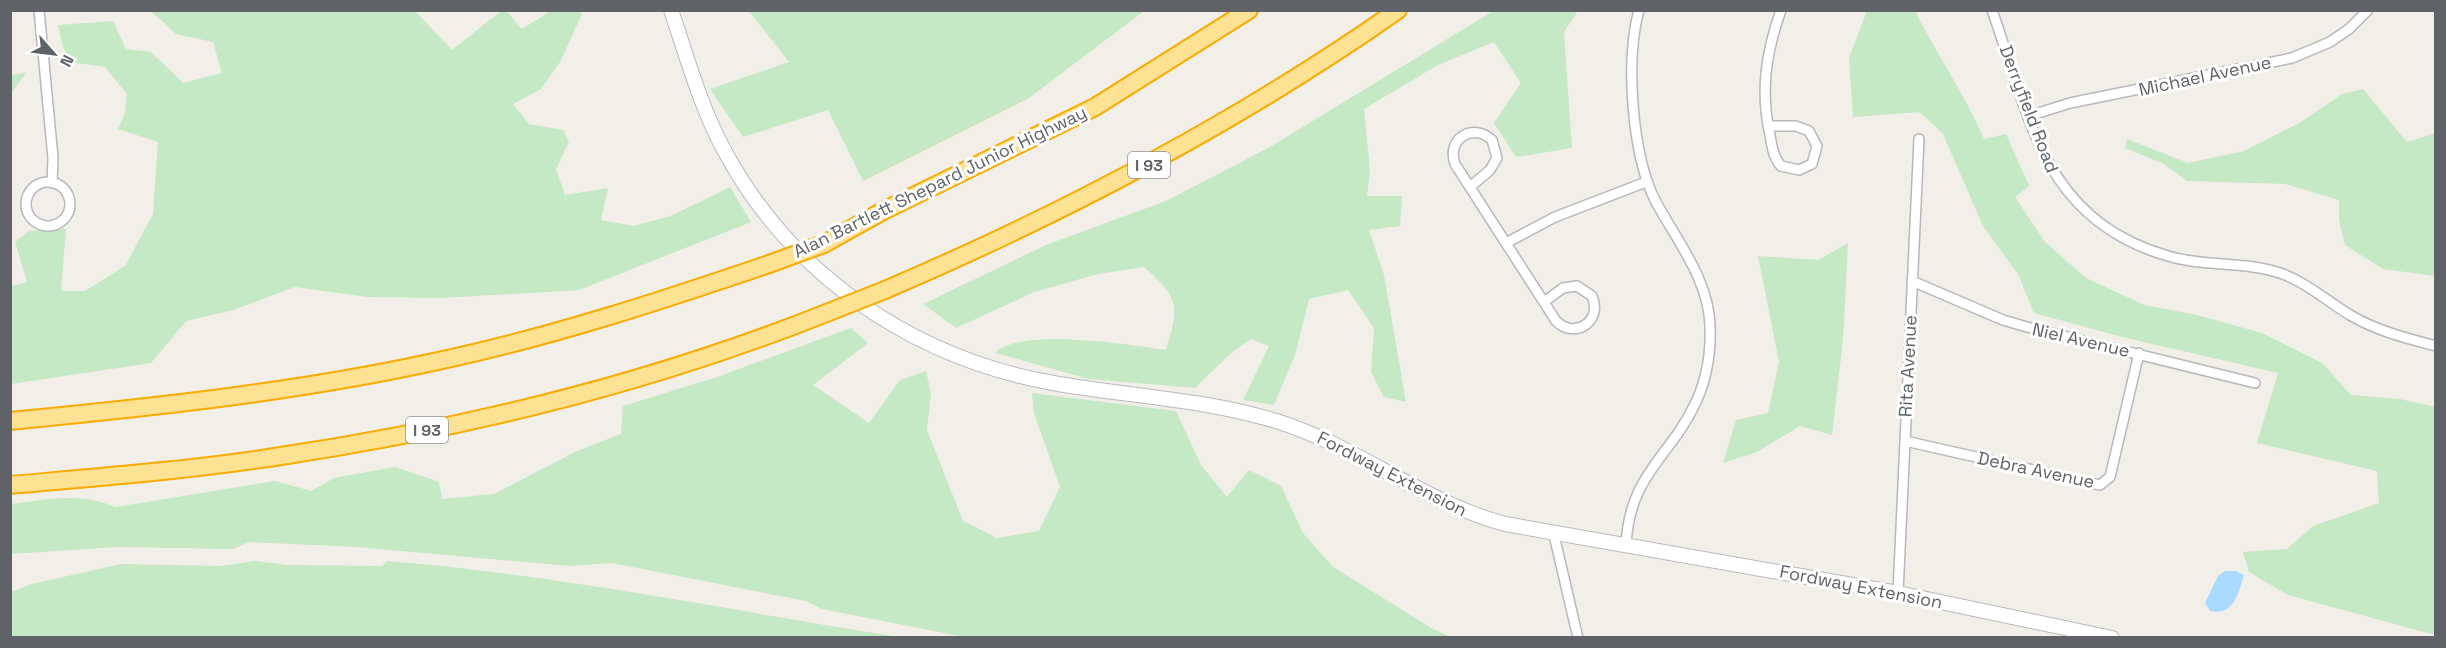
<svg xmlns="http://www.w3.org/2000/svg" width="2446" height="648" font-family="'Space Grotesk',sans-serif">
<rect width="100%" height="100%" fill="#f1efe8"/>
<!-- green -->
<path fill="#c5e8c5" d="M1495,10L1578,11L1564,32L1572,148L1516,157L1494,123L1521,83L1494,42L1438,65L1364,109L1370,171L1367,196H1402L1400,226L1369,230L1384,275L1406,402L1384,397L1371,372L1374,328L1348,290L1309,299L1295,355L1274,405L1243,400L1269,346L1251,339L1231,353L1195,388L1089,379L995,353C1020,327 1131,345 1166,350C1179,307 1180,298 1144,267L1098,274L1034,292L956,328L923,304L1046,245L1166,201L1270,147Z
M151,11H415L452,50L501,11H506L522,29L551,11H579L582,14L560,62L541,89L513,104L529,124L563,130L569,142L556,169L565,195L608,188L601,220L633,226L671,216L730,187L751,222L579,290L442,298L367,297L295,287L233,310L186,321L151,363L11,384V286L27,282L15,242L29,231L66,229L61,291H85L125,266L153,214L158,142L118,129L125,113L127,94L105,67L71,62L63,47L58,25L113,21L126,49L151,52L183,83L222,73L213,42L176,34Z
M749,11H1144L1029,98L863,181L828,110L743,137L710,89L789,62Z
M1867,11H1915C1937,55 1964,93 1984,139L2006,134L2029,186L2015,197L2045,242L2086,278L2144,305L2197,315L2262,333L2322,363L2351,395L2400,399L2435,407V635L2288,595L2249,572L2243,552L2287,549L2313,526L2379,503L2377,471L2257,443L2278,373L2122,337L2034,313L2018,274L1983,226L1943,134L1920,112L1853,117L1849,58Z
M26,73L11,93V75Z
M2363,89L2407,142L2435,133V276L2383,269L2345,245L2339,220V200L2285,184L2187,181L2164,164L2125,148L2127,139L2188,163L2244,151L2301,122L2342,94Z
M1848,243L1843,340L1832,435L1800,426L1757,452L1723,463L1736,420L1768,413L1779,362L1758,256L1818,260Z
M851,328L868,343L813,385L869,423L900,380L926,371L931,393L927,430L963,521L997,538L1039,531L1060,487L1034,413L1032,393L1176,411L1201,465L1227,497L1249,470L1281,486L1303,533L1333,567L1433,629L1451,637H964L822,609L806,601L612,563L569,566L357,547L249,542L233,549L118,547L11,554V504C49,499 79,492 116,507L275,481L311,491L334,478L395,467L439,482L442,499L494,494L577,451L621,434L623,406L717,377Z
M255,561L288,565L382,566L387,561C559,575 728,610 899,637H11V592L32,584L121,564L222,566Z"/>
<!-- water -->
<path fill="#aadaff" d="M2225,571H2236L2244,575C2238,594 2234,616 2210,611L2205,603L2218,576Z"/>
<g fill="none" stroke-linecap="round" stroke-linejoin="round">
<!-- street casing -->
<g stroke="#b5b8bc" stroke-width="12">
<path id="street" d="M39,10L53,158L52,183
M1992,10C2030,118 2043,220 2168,256C2204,267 2244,261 2280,273C2306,282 2327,301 2350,315C2377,331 2406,338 2436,346
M2029,116L2070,103L2292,58L2330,42L2349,29L2368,10
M1768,126H1796L1809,131L1817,146L1812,164L1799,170L1781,166C1773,157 1772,146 1770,135C1760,91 1766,53 1781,10
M26 204a22 22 0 1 1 44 0a22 22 0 1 1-44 0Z
M1470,187L1490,170L1497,158L1492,140C1473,122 1446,139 1455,164L1556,321C1575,340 1603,321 1592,296L1577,286L1563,288L1544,302
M1506,243L1555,217L1646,182
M1912,281L2003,320L2027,327L2255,383
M1905,441L2100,485L2110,477L2139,353
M1554,535L1578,638
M1626,546C1629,474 1670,458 1696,402C1707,378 1711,351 1710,326C1709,280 1677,241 1656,202C1632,156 1625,61 1639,10
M1898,593L1919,139"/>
</g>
<!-- secondary casing -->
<g stroke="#b6babf" stroke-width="16">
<path id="secondary" d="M671,10C687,57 700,105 723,148C790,275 913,358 1053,383C1127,396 1204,399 1276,421C1357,446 1423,502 1505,524L1898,593L2112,638"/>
</g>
<!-- highway casing -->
<g stroke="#f9ab00" stroke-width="20">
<path id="highway" d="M824,244L883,211L1095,107L1249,10
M885,290C1065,213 1237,123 1398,10
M10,421C154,407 297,392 438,361C551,337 660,301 769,264
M10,485C101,477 192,470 281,456C468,428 654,382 829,312"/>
</g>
<!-- street -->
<use href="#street" stroke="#fff" stroke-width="9"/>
<!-- secondary -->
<use href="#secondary" stroke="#fff" stroke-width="14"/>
<!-- highway -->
<use href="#highway" stroke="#fde293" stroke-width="16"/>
<!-- highway-bridge casing -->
<g stroke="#f9ab00" stroke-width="20" stroke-linecap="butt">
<path id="highway-bridge" d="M769,264L824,244
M829,312L885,290"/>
</g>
<!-- highway-bridge -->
<use href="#highway-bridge" stroke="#fde293" stroke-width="16"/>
</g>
<g text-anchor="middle" stroke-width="6" stroke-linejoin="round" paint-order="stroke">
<!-- shield labels -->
<g fill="#fff" stroke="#8f9295" stroke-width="1.5">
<rect x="1128" y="152" width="42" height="26" rx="4.5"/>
<rect x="406" y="417" width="42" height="26" rx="4.5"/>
</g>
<g font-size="16" font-weight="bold" fill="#5f6368">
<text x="1149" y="171">I 93</text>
<text x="427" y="436">I 93</text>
</g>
<!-- street labels -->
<g font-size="18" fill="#5f6368" stroke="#fff">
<text transform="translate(2205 76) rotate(-12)" y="6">Michael Avenue</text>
<text transform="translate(2029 109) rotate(69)" y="6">Derryfield Road</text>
<text transform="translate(940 182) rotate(-26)" y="6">Alan Bartlett Shepard Junior Highway</text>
<text transform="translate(2081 340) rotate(13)" y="6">Niel Avenue</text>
<text transform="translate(1908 366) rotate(-87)" y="6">Rita Avenue</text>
<text transform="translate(2036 470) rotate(12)" y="6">Debra Avenue</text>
<text transform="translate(1392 474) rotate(27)" y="6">Fordway Extension</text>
<text transform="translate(1861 587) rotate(11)" y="6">Fordway Extension</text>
</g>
</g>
<!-- border -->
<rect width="2446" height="648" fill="none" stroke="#5f6368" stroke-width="24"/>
<!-- north arrow -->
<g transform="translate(54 54) rotate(118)" stroke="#ffffff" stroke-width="4.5" paint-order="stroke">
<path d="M0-4.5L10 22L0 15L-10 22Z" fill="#5f6368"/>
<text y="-9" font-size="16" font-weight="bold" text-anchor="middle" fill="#5f6368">N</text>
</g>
</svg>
